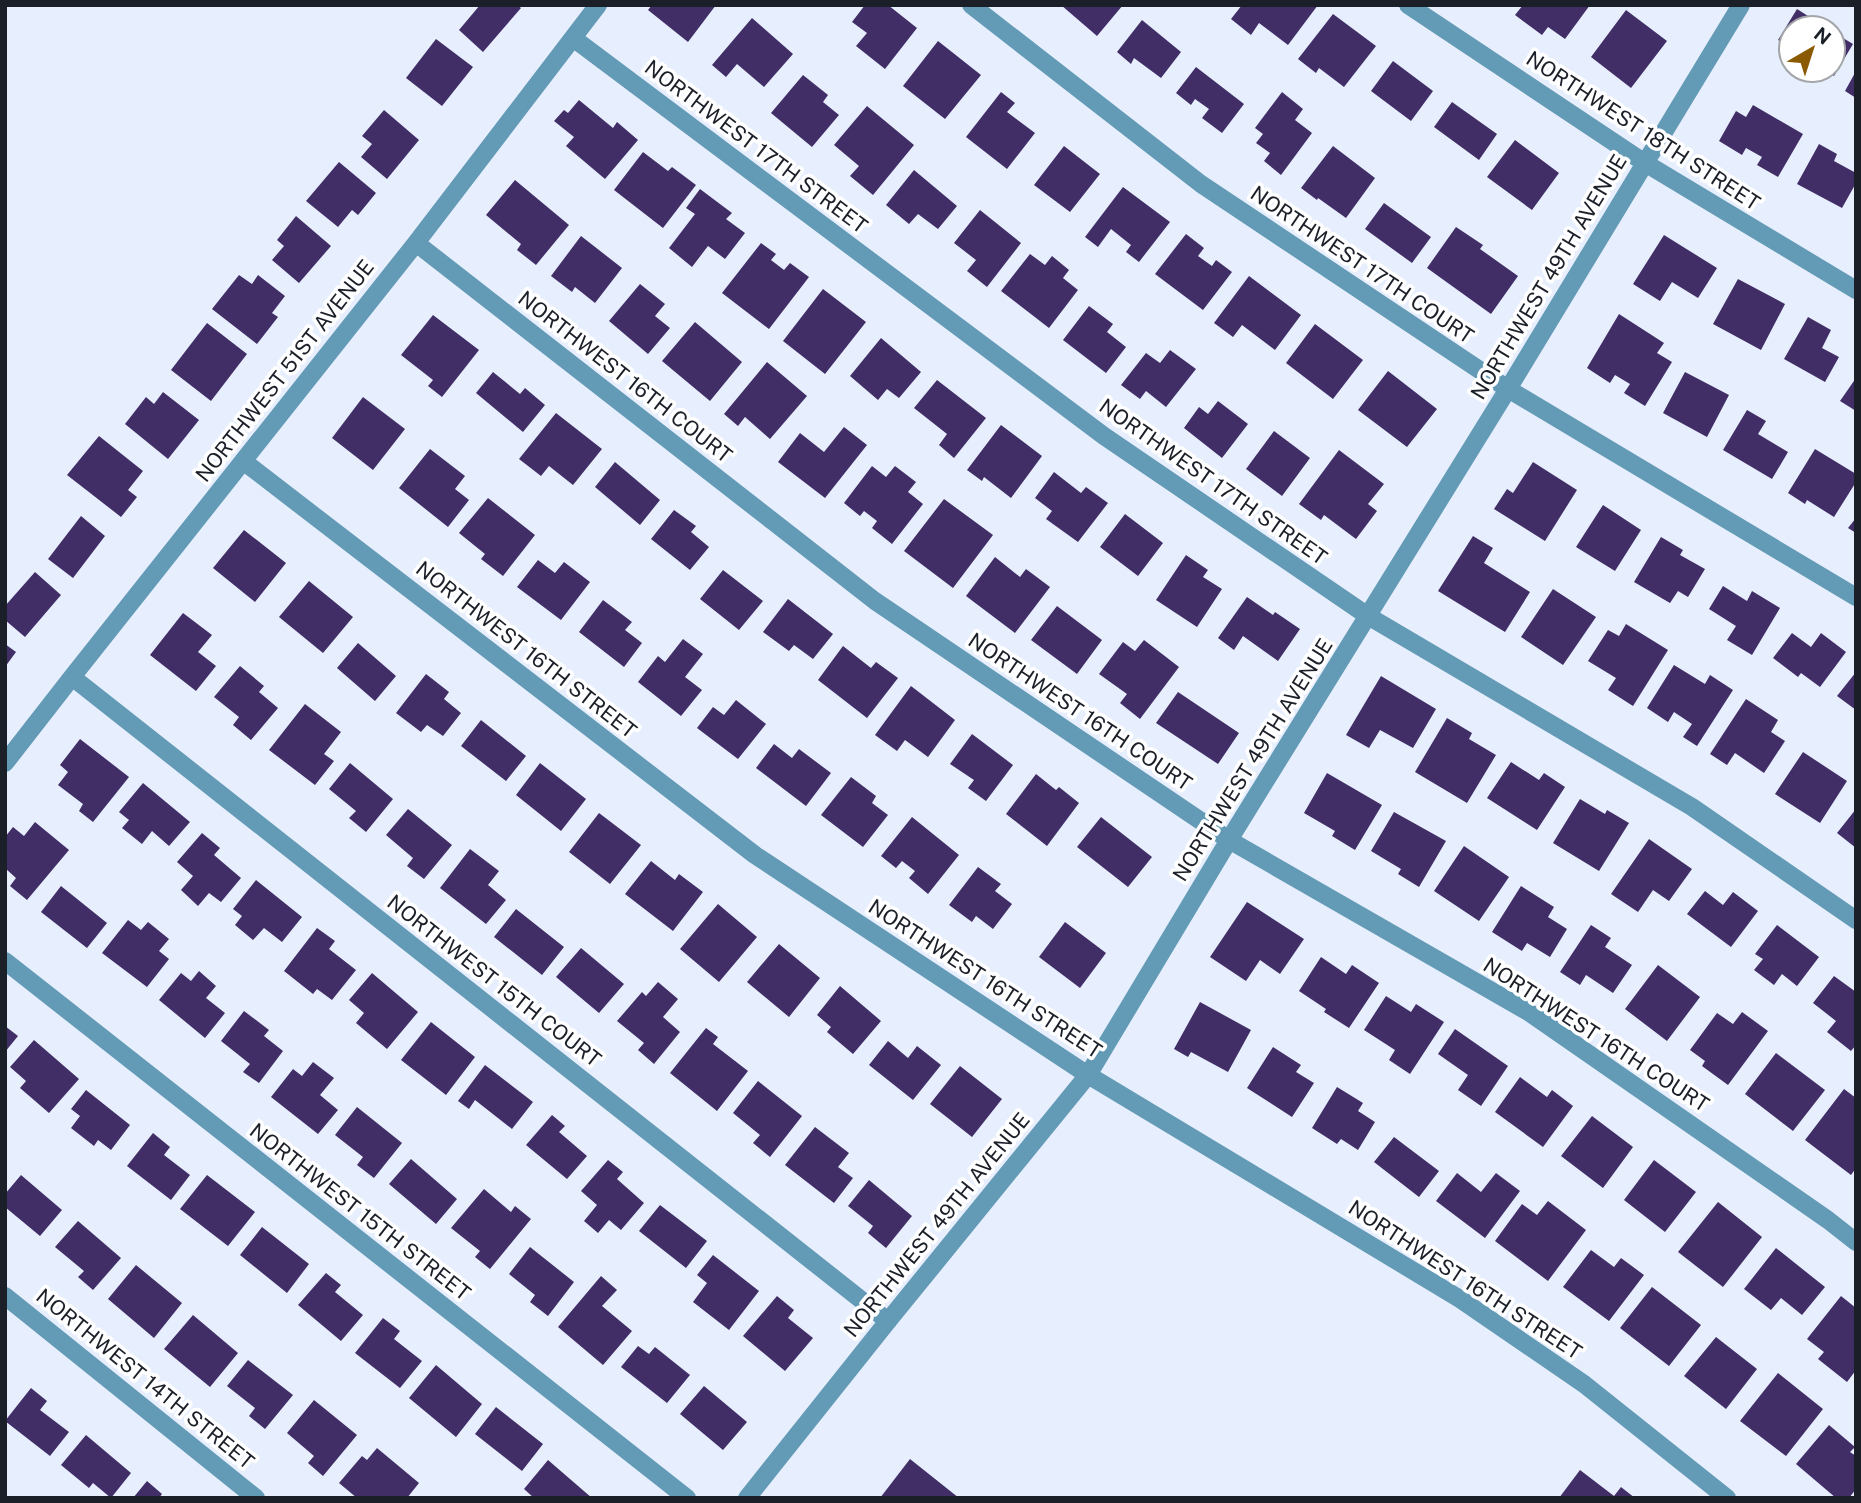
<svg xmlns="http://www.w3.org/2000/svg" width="1861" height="1503" font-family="'Public Sans',sans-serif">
<rect width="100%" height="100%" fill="#e7effe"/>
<!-- building -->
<path fill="#422e66" d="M480,5H517L521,8L483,52L459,30Z
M652,5H716L688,42L648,10Z
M865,5H888L917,28L885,69L856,46L867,33L852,22Z
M1061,5H1123L1097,36Z
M1242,5H1318L1288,45L1259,23L1251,35L1231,19Z
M1523,5H1590L1565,39L1548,27L1542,35L1515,15Z
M1797,9L1827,28H1791V48L1778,40Z
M1626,10L1667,41L1631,88L1591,57Z
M1333,14L1376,46L1344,87L1319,68L1316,73L1298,59Z
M752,18L793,54L764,87L737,64L726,77L712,65Z
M1142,20L1181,52L1161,78L1134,58L1131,64L1117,52Z
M1833,32L1853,44L1834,76L1825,70H1833Z
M436,39L473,67L442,106L406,78Z
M938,41L981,75L945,119L903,86Z
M1393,61L1433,91L1411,121L1371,91Z
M1196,67L1244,104L1222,133L1202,118L1209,109L1195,99L1191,105L1176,93Z
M1856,71V98L1845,91Z
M803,75L828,95L823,102L839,115L812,147L771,113Z
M1001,92L1015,103L1007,112L1035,133L1007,169L966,137Z
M1282,92L1303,109L1295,120L1312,133L1281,175L1264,161L1270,153L1256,143L1263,134L1255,128Z
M579,100L613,128L617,122L638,140L605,179L566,146L574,137L554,121L564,110L568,113Z
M1452,102L1497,134L1479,160L1434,127Z
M1753,105L1803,134L1778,177L1757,165L1762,157L1746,148L1742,155L1719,141L1736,111L1746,117Z
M867,106L914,145L873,195L850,176L859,166L834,145Z
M384,110L419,140L387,179L361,157L372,144L362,136Z
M1515,140L1559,173L1532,210L1487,177Z
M1819,144L1837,154L1834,161L1856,173V183L1842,208L1797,184Z
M1064,146L1100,174L1070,212L1034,185Z
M1333,146L1375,178L1346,218L1318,198L1317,200L1301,188Z
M643,152L668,171L672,167L696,185L663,228L614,190Z
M339,162L376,193L358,215L352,210L338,227L306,201Z
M914,170L957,206L938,229L918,214L909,224L886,205Z
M515,180L569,225L536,265L517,250L521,244L486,215Z
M1123,187L1170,222L1139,262L1126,252L1131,245L1111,229L1098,247L1085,237Z
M700,189L732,213L726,219L745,233L725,259L708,246L692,267L669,248L695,214L686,208Z
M1384,203L1431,237L1412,263L1365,229Z
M980,210L1021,243L987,287L967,271L976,260L954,243Z
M296,216L331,246L299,283L272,260L284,246L277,240Z
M1456,227L1483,245L1480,249L1518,276L1491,314L1427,268Z
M1186,234L1204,248L1198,256L1212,266L1216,260L1232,272L1203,310L1155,274Z
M1664,235L1717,268L1698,298L1672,282L1660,301L1633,284Z
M581,236L622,268L595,303L575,287L572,292L551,276Z
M761,243L776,254L771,260L784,270L790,263L809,277L769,329L722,293Z
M1030,254L1045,265L1052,256L1069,270L1063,278L1078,290L1049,328L1001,291Z
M239,275L252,284L258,275L285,296L272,313L278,317L257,344L212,309Z
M1249,276L1301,315L1275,350L1242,325L1233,337L1214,323Z
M1738,279L1785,304L1761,350L1713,324Z
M640,284L665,304L655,316L670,328L648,354L609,321Z
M823,289L866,322L825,374L783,341Z
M1089,306L1113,324L1107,332L1126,347L1106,373L1063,340Z
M1619,314L1664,343L1657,353L1672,362L1645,406L1624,393L1630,384L1615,375L1610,383L1587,368Z
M433,315L479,350L442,397L428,386L433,380L401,355Z
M1808,317L1831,330L1822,348L1839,357L1825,382L1784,359Z
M695,322L742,362L710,401L662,361Z
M207,323L247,354L211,401L171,370Z
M1315,324L1363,360L1333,399L1286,363Z
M881,338L921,372L899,398L887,389L878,400L850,376Z
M1170,350L1196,369L1166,407L1146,391L1140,399L1121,385L1146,353L1160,363Z
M767,362L807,396L770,439L745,417L738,426L724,414Z
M1388,371L1437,409L1407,447L1358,410Z
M493,372L520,394L525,388L545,405L523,432L476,393Z
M1685,372L1729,395L1707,437L1663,413Z
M1856,378V411L1840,401Z
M937,380L986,418L954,458L939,445L947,434L914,408Z
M163,392L199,420L168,459L125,424L146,397L154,404Z
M363,397L405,429L373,470L332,438Z
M1218,401L1248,424L1222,458L1184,428L1199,407L1208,414Z
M1747,410L1766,421L1758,434L1788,452L1772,479L1723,450Z
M556,413L602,449L573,485L549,466L541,476L519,459Z
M1001,425L1042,456L1011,498L984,477L982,481L967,470Z
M844,427L867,445L825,498L778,462L800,433L824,452Z
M1274,431L1310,458L1282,496L1246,469Z
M99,436L143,471L128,490L137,497L121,517L67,475Z
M430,449L465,476L455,489L469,500L448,527L399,488Z
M1815,449L1856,474V482L1834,517L1807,500L1805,504L1788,493Z
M1339,450L1384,484L1368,504L1377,511L1356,539L1324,515L1321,520L1299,504Z
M615,462L660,500L640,525L595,487Z
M1533,462L1577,490L1545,541L1494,509L1507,489L1513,493Z
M872,466L886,477L895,466L916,482L908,492L923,504L892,544L872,528L877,521L864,511L860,516L844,503Z
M1054,472L1081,493L1086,487L1108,503L1078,542L1046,519L1052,511L1035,498Z
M488,498L535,535L503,576L481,559L485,554L459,533Z
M944,499L993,535L953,588L904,551Z
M1603,505L1641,530L1615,571L1576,547Z
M674,510L696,526L691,532L709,547L690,570L651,539Z
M1125,514L1163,543L1138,576L1100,547Z
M81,516L105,536L73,578L48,559Z
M1856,518V533L1848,528Z
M244,530L286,563L255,602L213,568Z
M1473,536L1493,548L1484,563L1530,592L1505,632L1438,591Z
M1661,537L1683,550L1680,555L1705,569L1688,597L1678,591L1670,603L1634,582Z
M1186,555L1208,570L1203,577L1222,589L1197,627L1156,600Z
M995,557L1020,577L1026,569L1050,587L1015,633L966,596Z
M538,560L555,573L564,562L590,582L561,620L517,587Z
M723,570L763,601L739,630L700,599Z
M35,572L61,595L25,637L5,620V606Z
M309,581L353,617L323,653L279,617Z
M1723,586L1747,601L1752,591L1780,608L1752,655L1727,640L1736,626L1709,609Z
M1553,589L1596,617L1563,665L1521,637Z
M1247,597L1273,615L1275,612L1300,629L1278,661L1243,636L1234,650L1218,638Z
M788,599L833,634L813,659L794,645L789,651L763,632Z
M603,600L632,622L625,630L642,643L624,667L579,632Z
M1057,606L1102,640L1077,674L1031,640Z
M183,613L212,635L198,652L216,666L196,691L150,655Z
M1626,624L1668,650L1633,706L1608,690L1616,678L1588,661L1608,630L1619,636Z
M1792,633L1811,647L1821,633L1846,652L1820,687L1801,673L1798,677L1773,658Z
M683,639L703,654L685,677L702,690L681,716L638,682L658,656L665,662Z
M1144,640L1179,667L1140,719L1120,703L1127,694L1099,674L1123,642L1135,651Z
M358,643L396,676L375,701L337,668Z
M5,644L16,652L5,667Z
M843,646L871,668L876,662L898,678L867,718L818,680Z
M1674,665L1705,684L1710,675L1733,690L1697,746L1683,737L1692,724L1674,712L1668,722L1647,708Z
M240,666L264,686L259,692L278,708L251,740L233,725L239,717L214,697Z
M1856,672V710L1837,696Z
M426,674L449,692L444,699L461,713L443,736L427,725L421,732L396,713Z
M1381,676L1436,709L1413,748L1380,730L1369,748L1346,735Z
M911,686L955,720L928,757L905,740L897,751L875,735Z
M1178,692L1239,733L1218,764L1156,723Z
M1746,699L1778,720L1771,732L1785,741L1764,773L1735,753L1727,765L1710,754Z
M736,700L766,724L738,759L697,728L713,707L724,715Z
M305,704L341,732L324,754L334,761L315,785L269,750Z
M1447,718L1472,733L1469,739L1496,755L1467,803L1415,772Z
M481,720L526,756L506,781L461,746Z
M972,734L1013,765L986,801L968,788L974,780L950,764Z
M80,739L129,777L93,822L79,811L83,804L58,785L68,772L60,765Z
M774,744L792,758L799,749L831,773L806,806L756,768Z
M1803,752L1847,781L1820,823L1775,794Z
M1511,762L1539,780L1544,773L1565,787L1537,830L1487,798Z
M350,763L393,799L366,832L349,818L356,811L329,789Z
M540,763L586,799L561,831L516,795Z
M1327,773L1382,805L1355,850L1332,836L1335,831L1304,813Z
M1036,774L1056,790L1059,787L1079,803L1047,846L1006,814Z
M851,777L876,796L872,803L888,815L863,847L821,815Z
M143,783L190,822L169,846L152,831L142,844L122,828L129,820L119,812Z
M1580,799L1605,814L1607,810L1629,823L1599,871L1553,843Z
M408,809L452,845L424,879L407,866L413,858L386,835Z
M1856,809V848L1837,833Z
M1394,812L1446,841L1419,887L1398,874L1401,869L1371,851Z
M599,813L641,845L610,884L569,852Z
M912,817L959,855L928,894L909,878L915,871L902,861L896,868L881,856Z
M1101,817L1152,857L1128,887L1077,847Z
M35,822L69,850L27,900L10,886L16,878L5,868V837L13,827L24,836Z
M202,833L220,848L214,855L241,878L221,902L209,893L198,906L181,890L193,876L177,862Z
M1649,839L1692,869L1669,901L1653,890L1638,912L1611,894Z
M1464,846L1509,877L1479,921L1434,891Z
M470,849L499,871L488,885L506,900L486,924L440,888Z
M651,861L675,880L679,874L703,892L673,931L625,894Z
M978,867L1001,884L995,891L1012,904L993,929L976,916L972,922L949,905Z
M256,880L302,917L282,942L264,928L253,940L235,925L242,916L233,909Z
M61,886L107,923L87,948L41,912Z
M1521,886L1554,907L1548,917L1567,929L1550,957L1527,943L1522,951L1492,932Z
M1705,891L1723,905L1733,892L1758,911L1731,947L1687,914Z
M1247,902L1304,939L1280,974L1260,960L1246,981L1210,957Z
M718,904L757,937L719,982L680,949Z
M516,909L564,947L542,975L494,937Z
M128,920L141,930L148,922L169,939L159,951L169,959L147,987L102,953Z
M1065,922L1106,953L1080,988L1039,957Z
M1591,925L1611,938L1605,947L1632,965L1613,993L1586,975L1580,985L1560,972Z
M1777,925L1819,957L1797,986L1782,974L1774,985L1754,970L1763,959L1755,954Z
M317,928L335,941L329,949L356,970L332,1000L317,989L313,994L284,971Z
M779,944L820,978L789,1017L747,982Z
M581,948L624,984L599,1013L556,977Z
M1321,957L1346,974L1352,965L1379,983L1349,1028L1324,1012L1326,1009L1299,991Z
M1658,965L1700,997L1667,1041L1625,1009Z
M199,971L216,986L206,998L225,1013L205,1038L159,1000L181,973L191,981Z
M372,973L418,1012L387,1049L356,1023L364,1013L349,1000Z
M1834,976L1856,992V1045L1851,1051L1827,1032L1836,1021L1813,1003Z
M658,982L678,999L663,1017L680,1032L654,1064L638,1050L644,1043L617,1021L642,992L646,996Z
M840,986L881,1021L853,1054L827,1032L831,1027L817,1015Z
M1386,996L1411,1012L1416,1004L1444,1022L1410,1074L1389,1060L1395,1050L1364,1030Z
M1200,1002L1251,1030L1228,1072L1191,1052L1188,1057L1174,1049Z
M244,1011L269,1030L264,1036L283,1051L259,1083L243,1072L250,1064L221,1041Z
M1742,1012L1768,1031L1728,1085L1702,1066L1705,1061L1690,1050L1717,1013L1733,1024Z
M431,1022L475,1057L446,1095L401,1060Z
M5,1026L18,1036L5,1052Z
M706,1028L718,1037L713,1044L748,1071L717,1111L670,1073Z
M1455,1029L1508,1066L1481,1106L1458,1090L1468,1075L1438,1054Z
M34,1040L79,1079L49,1113L20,1088L26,1081L10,1067Z
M888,1041L908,1058L917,1046L941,1065L913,1100L869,1065Z
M1273,1047L1301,1065L1296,1072L1314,1083L1292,1117L1247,1088Z
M1776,1053L1825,1090L1793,1131L1745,1094Z
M313,1062L334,1078L320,1095L338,1110L318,1134L271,1097L293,1069L302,1076Z
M485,1065L533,1102L512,1129L475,1100L469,1109L458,1101Z
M960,1066L1002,1099L972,1137L930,1104Z
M1520,1077L1547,1097L1552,1090L1573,1106L1543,1147L1495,1112Z
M758,1081L802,1116L770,1157L753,1143L760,1135L733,1113Z
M1337,1087L1363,1103L1358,1111L1375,1122L1358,1150L1341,1139L1337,1144L1312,1128Z
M1844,1089L1856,1098V1168L1851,1175L1805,1140Z
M86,1090L130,1125L111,1150L98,1140L94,1146L71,1128L80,1116L71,1109Z
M357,1107L402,1143L374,1178L357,1165L363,1157L335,1135Z
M552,1115L565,1126L559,1132L587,1156L567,1179L526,1145Z
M1592,1116L1633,1147L1603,1188L1561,1156Z
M815,1127L849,1153L838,1167L853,1178L834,1203L785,1165Z
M153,1133L170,1147L164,1155L190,1175L171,1200L127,1166Z
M1394,1137L1439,1171L1419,1197L1374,1162Z
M411,1159L457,1199L436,1224L389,1184Z
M608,1160L623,1172L617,1179L644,1203L621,1230L609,1220L598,1233L584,1221L597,1205L581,1191Z
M1654,1160L1696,1192L1665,1232L1624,1200Z
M1457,1173L1481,1192L1496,1173L1520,1191L1485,1238L1436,1201Z
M21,1175L62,1210L40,1236L5,1207V1194Z
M207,1175L255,1212L228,1246L180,1209Z
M869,1180L912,1216L886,1248L868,1233L873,1226L848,1206Z
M484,1189L511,1212L515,1206L531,1219L490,1269L475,1257L480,1251L451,1228Z
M1548,1201L1586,1230L1548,1281L1495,1241L1522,1204L1537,1215Z
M1718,1202L1762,1237L1723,1287L1678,1252Z
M660,1205L707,1241L686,1268L639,1231Z
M78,1221L121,1258L93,1290L78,1277L84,1271L55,1247Z
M262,1227L309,1264L287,1293L240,1255Z
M530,1247L574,1282L548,1316L530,1302L535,1295L509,1274Z
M1776,1248L1825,1287L1802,1315L1781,1298L1771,1310L1744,1289Z
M1591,1250L1614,1267L1621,1258L1644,1275L1609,1321L1563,1287Z
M713,1255L759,1291L729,1330L693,1302L707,1283L697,1275Z
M136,1265L182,1303L154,1338L108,1299Z
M326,1273L341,1285L335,1292L363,1315L341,1341L298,1305Z
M601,1276L617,1290L602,1306L632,1331L603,1365L558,1327Z
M1652,1287L1701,1325L1669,1366L1620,1328Z
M777,1296L794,1310L788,1318L813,1338L785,1371L743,1336Z
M1841,1296L1856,1308V1370L1847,1382L1818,1359L1824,1352L1807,1339Z
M193,1315L238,1353L210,1387L164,1349Z
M383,1318L400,1331L394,1339L422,1361L400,1388L355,1353Z
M1716,1337L1757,1369L1726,1409L1684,1376Z
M638,1346L649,1354L655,1347L690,1375L667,1403L621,1367Z
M248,1360L293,1395L265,1429L249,1416L255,1408L227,1386Z
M436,1365L482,1404L456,1437L409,1398Z
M1778,1373L1823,1409L1786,1456L1740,1421Z
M704,1386L747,1422L723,1450L680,1414Z
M31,1388L47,1401L40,1410L69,1432L50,1456L5,1421Z
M314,1400L357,1435L323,1476L308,1463L314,1456L287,1433Z
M496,1407L543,1444L522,1471L475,1434Z
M1829,1425L1855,1447L1850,1452L1856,1456V1489L1849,1498H1836L1796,1464Z
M86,1435L131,1473L111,1498L93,1483L89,1488L61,1465Z
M377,1448L419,1483L407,1498H357L339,1483L362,1456L367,1460Z
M910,1459L959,1498H880Z
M548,1460L592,1498H534L524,1489Z
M1580,1470L1614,1496L1621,1487L1635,1498H1559Z
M147,1481L162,1494L159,1498H133Z"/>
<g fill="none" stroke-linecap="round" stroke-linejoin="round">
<!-- minor -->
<path stroke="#639ab5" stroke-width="18" d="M971,5L1201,184L1508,389L1856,597
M1408,5L1645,163L1856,290
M573,38L1104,436L1368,616L1692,807L1856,920
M416,243L875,601L1229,840L1530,1013L1828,1220L1856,1242
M243,461L755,855L1088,1075
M72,677L888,1321
M5,763L72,677L416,243L598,5
M5,961L687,1498
M5,1296L256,1498"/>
<!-- tertiary -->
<path stroke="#639ab5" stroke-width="18" d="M1088,1075L1460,1299L1584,1384L1727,1498
M747,1498L888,1321L1088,1075L1229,840L1508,389L1741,5"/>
</g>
<g text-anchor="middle" stroke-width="7" stroke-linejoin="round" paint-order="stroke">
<!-- street labels -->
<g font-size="21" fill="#1a1f28" stroke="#fff">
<text transform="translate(1643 131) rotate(33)" y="7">NORTHWEST 18TH STREET</text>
<text transform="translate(756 147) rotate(37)" y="7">NORTHWEST 17TH STREET</text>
<text transform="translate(1362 265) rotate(34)" y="7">NORTHWEST 17TH COURT</text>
<text transform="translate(1549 277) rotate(-59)" y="7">NORTHWEST 49TH AVENUE</text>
<text transform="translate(285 371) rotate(-52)" y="7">NORTHWEST 51ST AVENUE</text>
<text transform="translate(625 377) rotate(38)" y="7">NORTHWEST 16TH COURT</text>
<text transform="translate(1213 482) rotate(35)" y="7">NORTHWEST 17TH STREET</text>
<text transform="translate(526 650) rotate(38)" y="7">NORTHWEST 16TH STREET</text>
<text transform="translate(1080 712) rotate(34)" y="7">NORTHWEST 16TH COURT</text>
<text transform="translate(1253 760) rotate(-58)" y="7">NORTHWEST 49TH AVENUE</text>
<text transform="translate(985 979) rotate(33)" y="7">NORTHWEST 16TH STREET</text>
<text transform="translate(494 981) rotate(38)" y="7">NORTHWEST 15TH COURT</text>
<text transform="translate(1596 1035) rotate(33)" y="7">NORTHWEST 16TH COURT</text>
<text transform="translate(360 1212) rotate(38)" y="7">NORTHWEST 15TH STREET</text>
<text transform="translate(937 1225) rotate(-51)" y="7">NORTHWEST 49TH AVENUE</text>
<text transform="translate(1465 1280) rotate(33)" y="7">NORTHWEST 16TH STREET</text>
<text transform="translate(145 1379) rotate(39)" y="7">NORTHWEST 14TH STREET</text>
</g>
</g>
<!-- border -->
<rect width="1861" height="1503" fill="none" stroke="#1a1f28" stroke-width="14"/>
<!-- north arrow -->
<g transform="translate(1812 49) rotate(39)"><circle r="33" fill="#ffffff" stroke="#a3a5a9" stroke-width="2"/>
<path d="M0-5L12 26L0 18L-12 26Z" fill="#8a5a00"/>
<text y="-10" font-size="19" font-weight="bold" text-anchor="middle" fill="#1a1f28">N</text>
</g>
</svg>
